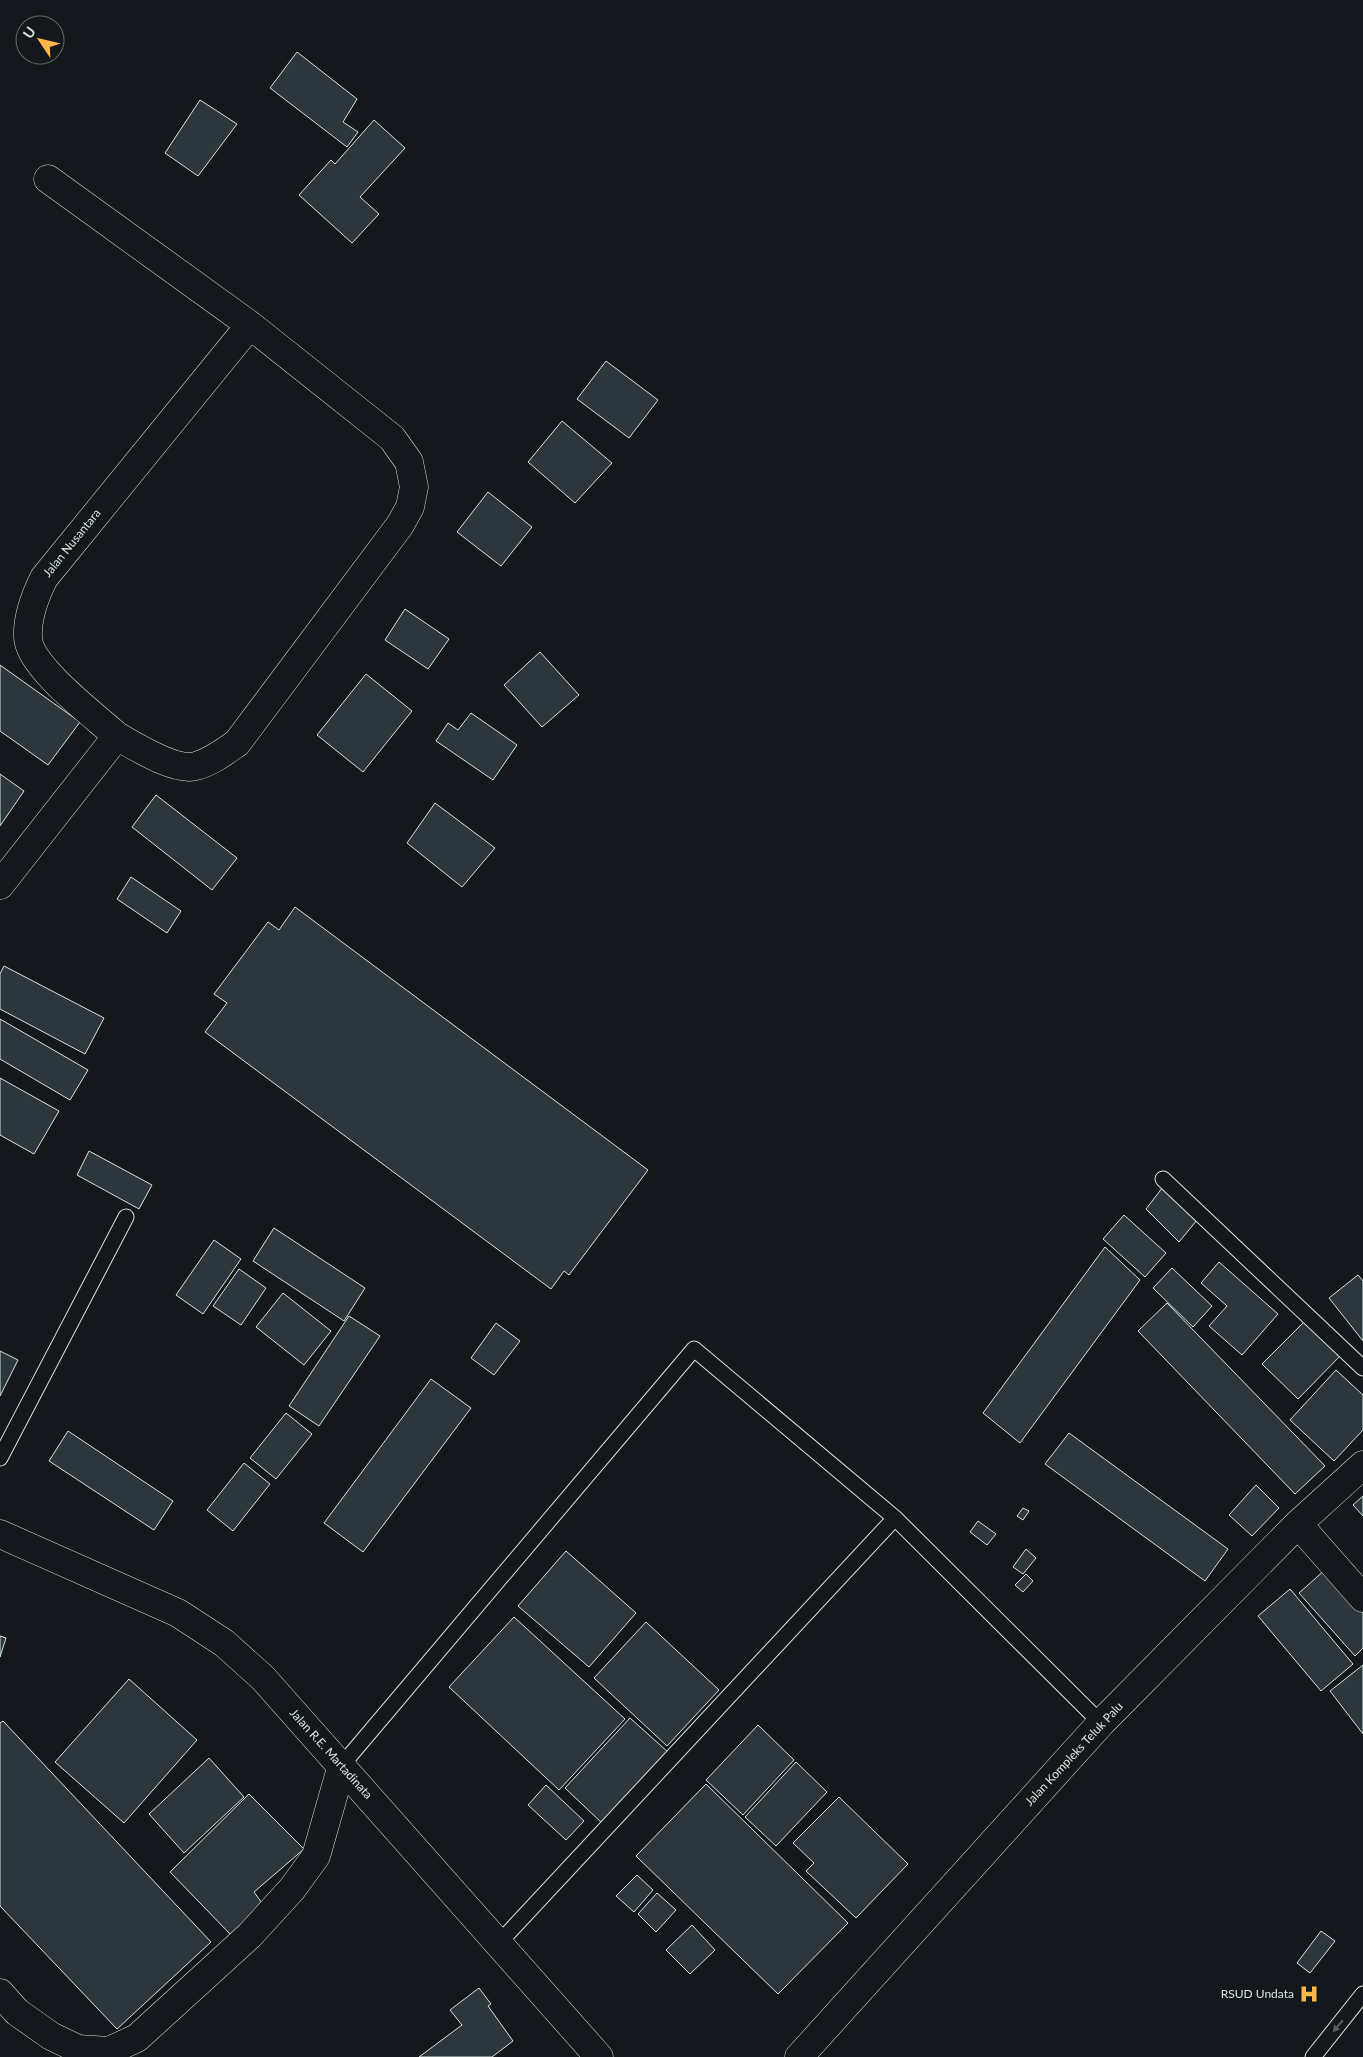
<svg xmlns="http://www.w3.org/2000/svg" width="1363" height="2057" font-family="Lato,sans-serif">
<rect width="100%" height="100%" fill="#14181c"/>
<!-- building -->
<path fill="#2c363c" stroke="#d8e6dc" d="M297,52L357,99L343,122L358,132L347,147L270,88Z
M200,100L237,124L198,176L165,153Z
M374,120L405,148L360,197L379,214L352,243L299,195L331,160L335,164Z
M606,361L658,400L629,438L577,399Z
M562,421L612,463L575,503L528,462Z
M488,492L532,527L501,566L457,532Z
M405,609L449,639L428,669L385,640Z
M540,652L579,695L542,727L504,685Z
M0,665L80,722L48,765L0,731Z
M366,674L412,711L363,772L317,735Z
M471,713L517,745L493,780L436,741L448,723L458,730Z
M0,774L24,791L0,826Z
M156,795L237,858L212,890L132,827Z
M435,803L495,848L462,887L407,843Z
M131,877L181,911L167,933L117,899Z
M295,907L648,1170L569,1275L564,1271L551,1289L205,1032L227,1003L214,994L268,922L279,930Z
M4,966L104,1018L85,1054L0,1009V974Z
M0,1019L88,1070L70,1100L0,1059Z
M0,1078L59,1111L34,1154L0,1135Z
M89,1151L152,1185L139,1209L77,1175Z
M1163,1187L1197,1220L1179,1242L1146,1209Z
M1124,1215L1166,1253L1145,1277L1103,1239Z
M274,1228L365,1288L344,1321L253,1261Z
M214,1240L241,1259L203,1314L176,1295Z
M1105,1247L1140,1280L1020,1443L983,1413Z
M1219,1262L1278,1314L1242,1355L1209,1326L1227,1306L1201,1283Z
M1172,1268L1212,1306L1193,1327L1153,1288Z
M239,1269L266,1288L241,1325L213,1306Z
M1358,1275L1363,1281V1341L1329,1298Z
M283,1293L331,1331L304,1365L256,1327Z
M1167,1303L1325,1466L1295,1494L1138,1331Z
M349,1316L380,1336L319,1426L289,1406Z
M1306,1320L1342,1354L1298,1399L1262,1364Z
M496,1323L520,1341L494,1375L471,1358Z
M0,1351L18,1360L0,1396Z
M1336,1370L1363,1395V1430L1334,1461L1290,1420Z
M431,1379L471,1408L363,1552L324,1523Z
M286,1413L312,1434L276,1479L250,1458Z
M68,1431L173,1501L154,1530L49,1461Z
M1069,1433L1228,1549L1205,1581L1045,1464Z
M244,1463L270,1484L233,1531L207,1510Z
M1256,1485L1279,1508L1252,1536L1229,1515Z
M1363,1496V1516L1353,1505Z
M1023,1508L1029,1511L1023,1520L1017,1516Z
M978,1521L996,1534L987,1545L970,1532Z
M1026,1549L1036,1558L1023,1574L1013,1567Z
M566,1551L636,1613L589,1667L518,1606Z
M1327,1568L1363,1608V1648L1355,1656L1299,1593Z
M1026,1574L1033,1581L1023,1592L1015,1585Z
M1290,1589L1353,1664L1321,1691L1258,1616Z
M514,1617L625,1719L559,1790L449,1687Z
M646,1622L719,1690L667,1746L594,1678Z
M0,1636L6,1638L0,1657Z
M1363,1665V1734L1330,1691Z
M129,1679L197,1740L124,1823L55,1762Z
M630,1718L669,1753L603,1824L565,1788Z
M3,1721L211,1942L117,2029L0,1906V1723Z
M758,1725L794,1760L743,1815L706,1780Z
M209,1758L244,1797L184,1853L149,1814Z
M796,1762L827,1792L776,1846L745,1817Z
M706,1784L848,1923L778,1994L636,1856Z
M546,1785L584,1821L566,1840L528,1805Z
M249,1794L304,1849L254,1892L262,1903L232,1936L170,1872Z
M839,1797L908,1864L856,1918L806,1871L814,1863L793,1843Z
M637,1875L653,1890L634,1912L616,1896Z
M657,1893L676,1910L656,1932L638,1914Z
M692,1925L715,1950L690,1974L666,1950Z
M1321,1931L1335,1941L1310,1973L1297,1963Z
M479,1988L491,2004L488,2006L513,2041L492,2057H419L462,2025L450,2010Z"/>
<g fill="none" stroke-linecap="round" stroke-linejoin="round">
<!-- service casing -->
<g stroke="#d8e6dc" stroke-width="17">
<path id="service" d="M1163,1179L1363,1368
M0,1458L126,1217
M342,1765L694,1349L895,1518L1101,1723
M499,1943L895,1518
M1313,2057L1363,1994"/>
</g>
<!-- minor casing -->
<g stroke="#d8e6dc" stroke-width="29">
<path id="minor" d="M48,179L250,325L392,438L409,462L414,487L410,507L400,525L237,743C224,752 211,762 196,766C175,772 135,746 117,736
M0,885L117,736C95,716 28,666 28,637C27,616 35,596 44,578L250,325
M1298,1524L1363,1598
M0,1993L17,2012L51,2036L78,2049L109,2051L137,2038L250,1935L292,1889L316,1856L342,1765
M799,2057L1101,1723L1298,1524L1363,1465"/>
</g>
<!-- trunk casing -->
<g stroke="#d8e6dc" stroke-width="29">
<path id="trunk" d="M0,1534L178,1613L224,1643L263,1678L599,2057"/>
</g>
<!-- service -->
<use href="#service" stroke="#14181c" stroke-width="15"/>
<!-- minor -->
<use href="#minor" stroke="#14181c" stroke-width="28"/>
<!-- trunk -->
<use href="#trunk" stroke="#14181c" stroke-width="28"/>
</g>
<!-- one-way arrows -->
<defs><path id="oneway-solid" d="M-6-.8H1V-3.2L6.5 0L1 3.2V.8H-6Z" transform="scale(1.25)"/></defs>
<use fill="#59605f" href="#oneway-solid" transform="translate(1338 2026) rotate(130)"/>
<!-- icons -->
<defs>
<g id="hospital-bare" transform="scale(1.5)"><path d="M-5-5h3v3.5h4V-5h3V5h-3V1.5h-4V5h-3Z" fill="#ffb74d" stroke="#14181c" stroke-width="2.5" paint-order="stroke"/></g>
</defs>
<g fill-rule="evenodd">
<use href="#hospital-bare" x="1309" y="1994"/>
</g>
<g text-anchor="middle" stroke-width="4" stroke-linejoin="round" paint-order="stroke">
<!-- street labels -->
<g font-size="12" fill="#d8e6dc" stroke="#14181c">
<text transform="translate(72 543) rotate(-51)" y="4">Jalan Nusantara</text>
<text transform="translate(331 1754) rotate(48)" y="4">Jalan R.E. Martadinata</text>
<text transform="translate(1074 1754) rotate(-47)" y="4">Jalan Kompleks Teluk Palu</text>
</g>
<!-- poi labels -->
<g font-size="12" fill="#d8e6dc" stroke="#14181c" text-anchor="end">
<text x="1294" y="1998">RSUD Undata</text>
</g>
</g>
<!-- north arrow -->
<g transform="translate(40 40) rotate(305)"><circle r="24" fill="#14181c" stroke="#626a69"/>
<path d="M0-4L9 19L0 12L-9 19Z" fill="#ffb74d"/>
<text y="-8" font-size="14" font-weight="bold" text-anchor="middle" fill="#d8e6dc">U</text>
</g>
</svg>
